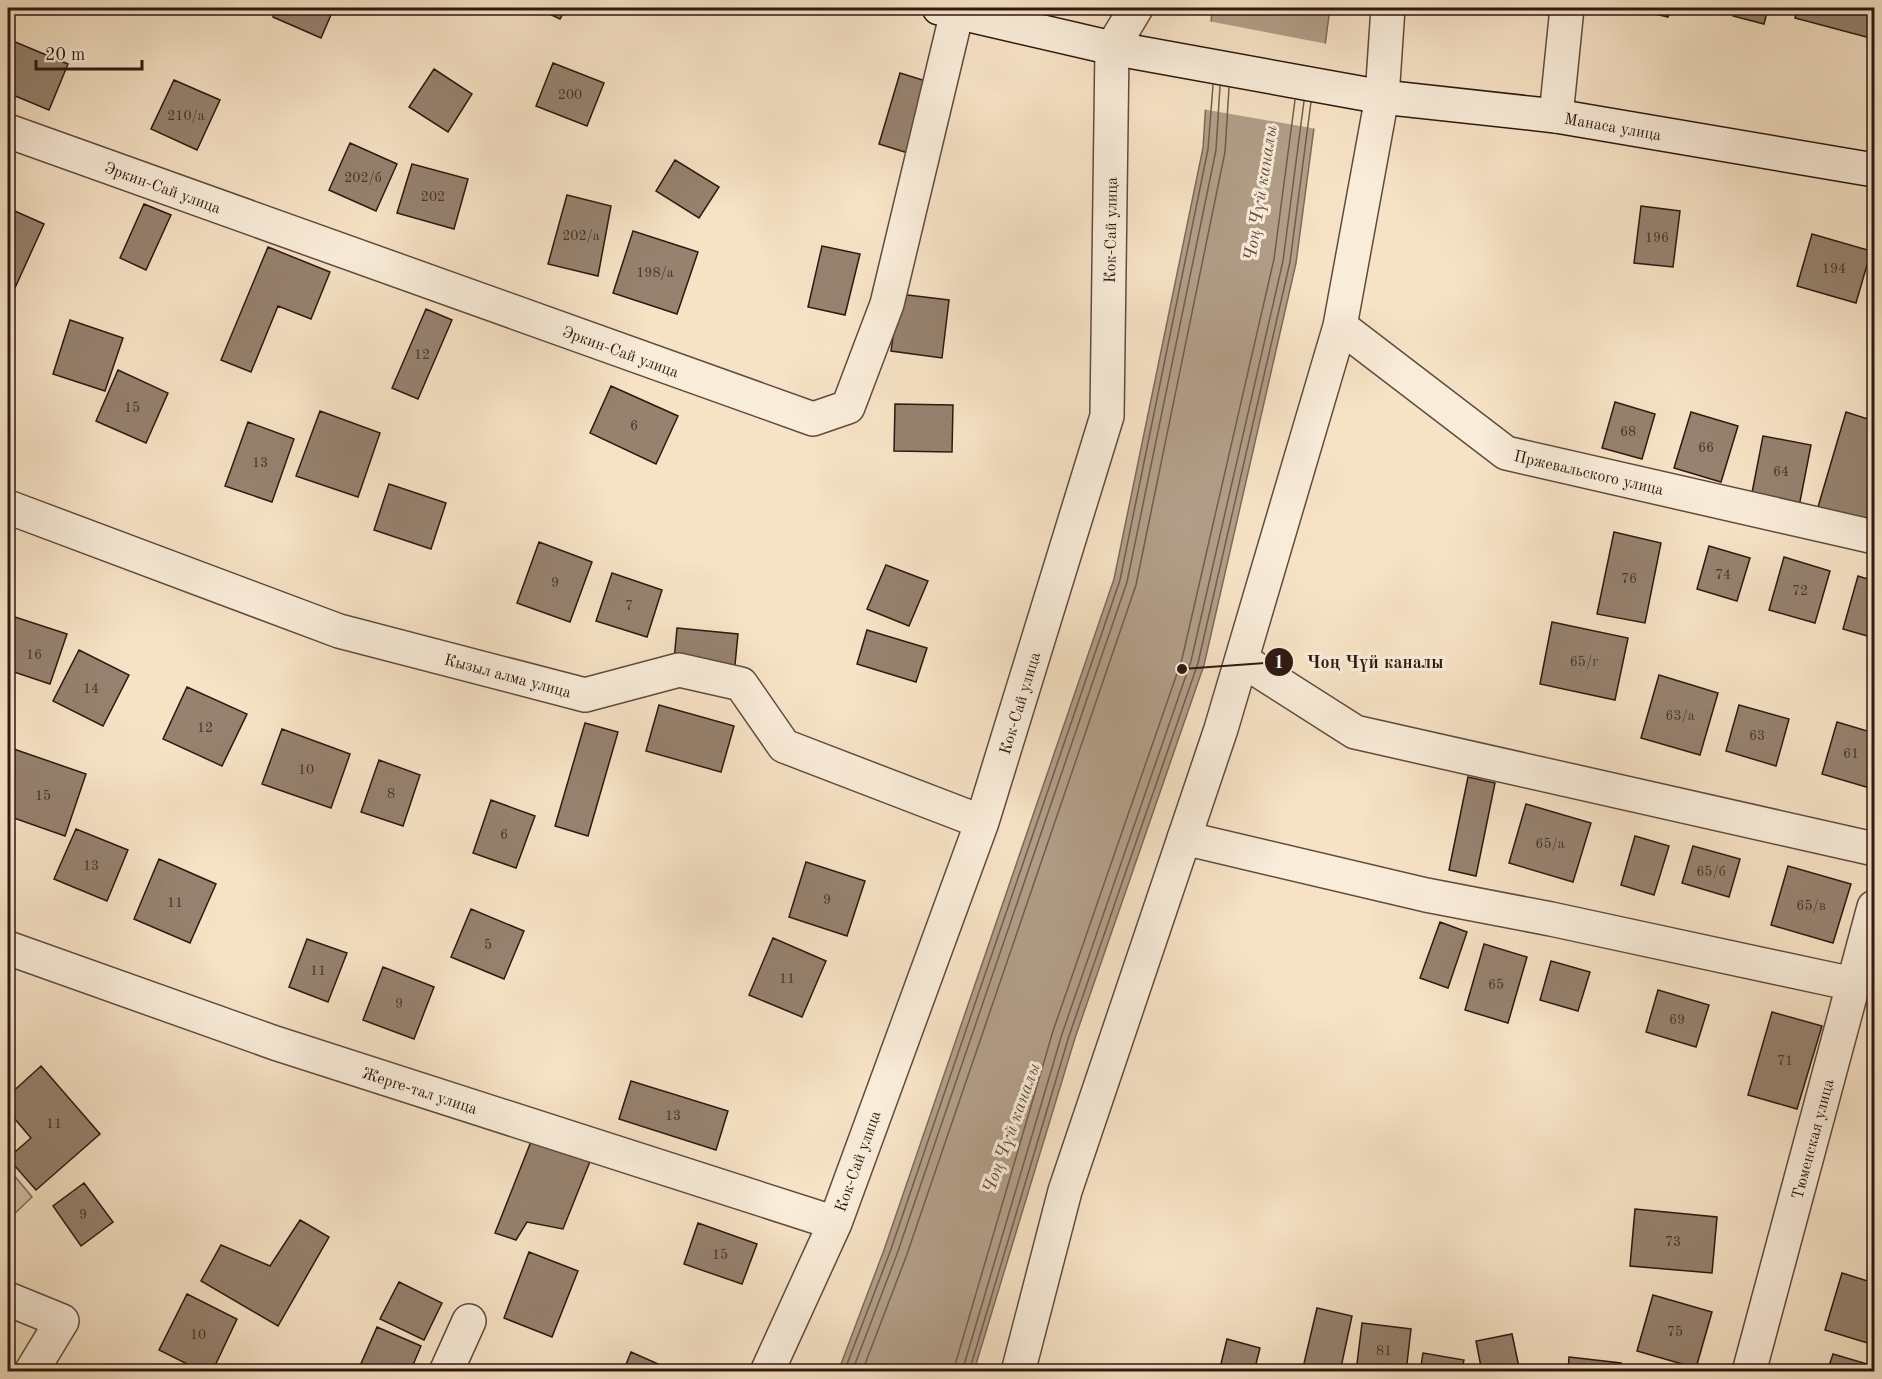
<svg xmlns="http://www.w3.org/2000/svg" width="1882" height="1379" font-family="'Old Standard TT',serif">
<rect width="100%" height="100%" fill="#f6e2c5"/>
<filter id="stains"><feTurbulence type="fractalNoise" baseFrequency=".00333" numOctaves="4"/><feColorMatrix values="0 0 0 0 .2 0 0 0 0 .09 0 0 0 0 .02 0 0 0 .5 -.17"/></filter>
<radialGradient id="worn" r=".72"><stop offset=".6" stop-color="#630" stop-opacity="0"/><stop offset="1" stop-color="#630" stop-opacity=".3"/></radialGradient>
<!-- green -->
<path fill="#d4c0a7" stroke="#806c5c" stroke-width="1.5" d="M8,1168L32,1197L8,1220Z"/>
<!-- water -->
<path fill="#b29e88" stroke="#7d6959" stroke-width="1.5" d="M1212,8H1330L1296,263L1204,665L1075,1038L974,1371L838,1372L884,1250L1114,579L1203,148Z"/>
<!-- pier -->
<path fill="#f6e2c5" d="M1208,21L1328,44L1317,129L1202,109Z"/>
<g fill="none" stroke-linecap="round" stroke-linejoin="round">
<!-- shore -->
<path stroke="#705c4d" stroke-width="1.5" d="M844,1372L890,1252L1120,580L1208,149L1213,85
M852,1372L897,1254L1127,582L1216,150L1220,86
M862,1372L906,1257L1136,585L1225,152L1229,88
M953,1372L1053,1031L1182,659L1274,259L1295,100
M962,1372L1062,1034L1191,661L1283,261L1304,101
M969,1372L1069,1036L1198,663L1290,262L1311,102"/>
</g>
<!-- building -->
<path fill="#96826f" stroke="#2d1912" stroke-width="1.5" d="M277,8H334L321,38L273,17Z
M537,8H566L560,19Z
M1630,8H1671L1668,17Z
M1735,8H1768L1764,24L1733,16Z
M1798,8H1874V39L1795,18Z
M8,39L68,64L49,110L8,93Z
M553,63L604,83L587,126L536,106Z
M434,69L472,94L448,132L409,107Z
M900,73L929,82L908,153L879,144Z
M174,80L220,100L197,150L151,129Z
M350,143L397,164L376,211L329,190Z
M675,160L719,187L699,218L656,191Z
M412,164L468,179L454,229L397,213Z
M567,195L611,206L598,276L548,264Z
M144,204L171,215L146,270L120,258Z
M1641,206L1680,211L1673,267L1634,263Z
M8,208L44,224L14,290L8,287Z
M633,231L698,252L677,314L613,293Z
M1812,234L1871,251L1856,303L1797,286Z
M822,246L860,254L845,315L808,307Z
M268,247L330,272L311,319L278,306L251,372L221,360Z
M899,294L949,300L942,358L891,351Z
M426,309L452,320L418,399L392,388Z
M70,320L123,338L105,391L53,374Z
M118,370L168,393L146,443L96,421Z
M611,386L678,416L656,464L590,433Z
M1615,402L1655,414L1642,459L1602,448Z
M895,404L953,405L952,452L894,451Z
M320,411L380,433L358,497L296,476Z
M1691,412L1738,426L1721,482L1674,468Z
M1846,412L1874,421V524L1818,507Z
M248,422L294,439L272,502L225,486Z
M1763,436L1811,445L1799,507L1751,498Z
M389,484L446,503L431,549L374,530Z
M1614,532L1661,543L1645,623L1597,614Z
M539,542L592,562L570,622L517,603Z
M1709,546L1750,558L1737,601L1697,589Z
M1784,557L1830,571L1815,623L1769,610Z
M886,565L928,581L909,626L867,609Z
M612,573L662,590L647,637L596,621Z
M1858,576L1874,581V638L1843,629Z
M15,617L67,634L50,684L8,670V639Z
M1552,622L1628,638L1615,700L1540,684Z
M677,628L738,634L735,665L674,660Z
M867,630L927,648L916,682L857,664Z
M79,650L129,675L103,726L53,701Z
M1659,675L1718,693L1700,755L1641,738Z
M187,687L247,714L222,766L163,739Z
M659,705L734,726L721,772L646,751Z
M1739,705L1789,719L1776,766L1726,751Z
M1837,722L1874,733V783L1873,789L1822,774Z
M585,723L618,732L588,836L555,826Z
M282,729L350,754L331,808L262,784Z
M8,747L86,774L65,836L8,816Z
M379,760L420,775L403,826L361,812Z
M1468,777L1495,783L1476,876L1449,870Z
M491,800L535,816L516,868L473,853Z
M1526,804L1591,823L1573,882L1509,863Z
M76,829L128,850L107,901L54,879Z
M1635,836L1669,846L1654,895L1621,885Z
M1693,846L1740,859L1729,897L1682,883Z
M159,859L216,884L190,943L134,919Z
M806,862L865,881L847,936L789,917Z
M1788,866L1851,884L1833,943L1771,925Z
M471,909L524,931L504,979L451,957Z
M1440,922L1467,932L1448,988L1420,978Z
M773,938L826,961L802,1017L749,995Z
M307,939L347,953L328,1002L289,987Z
M1484,944L1527,957L1508,1023L1465,1010Z
M1551,961L1590,972L1578,1011L1540,1000Z
M383,967L434,987L414,1039L363,1020Z
M1658,990L1709,1005L1696,1047L1646,1032Z
M1772,1012L1822,1026L1797,1109L1748,1095Z
M41,1066L100,1134L36,1190L8,1158L31,1138L8,1111V1096Z
M631,1081L728,1111L716,1150L619,1119Z
M532,1139L593,1154L563,1229L527,1222L516,1240L495,1233Z
M84,1183L113,1222L81,1246L53,1206Z
M1635,1209L1717,1217L1712,1273L1630,1266Z
M300,1220L329,1237L278,1326L201,1281L221,1245L270,1266Z
M698,1223L757,1244L742,1284L684,1264Z
M529,1252L578,1271L552,1337L504,1318Z
M1842,1273L1874,1283V1345L1825,1330Z
M399,1282L442,1303L424,1340L380,1319Z
M187,1294L237,1319L212,1372H203L159,1350Z
M1653,1295L1712,1312L1696,1368L1637,1351Z
M1317,1308L1352,1316L1340,1372H1302Z
M1362,1323L1411,1329L1406,1372H1356Z
M377,1327L421,1346L410,1372H373L360,1366Z
M1512,1334L1520,1372H1482L1476,1341Z
M1227,1339L1260,1348L1254,1372H1219Z
M631,1352L676,1372H623Z
M1423,1353L1464,1360L1461,1372H1420Z
M1833,1354L1874,1366V1372H1827Z
M1569,1357L1621,1363L1620,1372H1568Z"/>
<g fill="none" stroke-linecap="round" stroke-linejoin="round">
<!-- street casing -->
<g stroke="#5f4b3f" stroke-width="36">
<path id="street" d="M1556,116L1567,8
M8,131L813,419L848,407L887,304L957,12
M1340,326L1506,453L1874,537
M8,507L339,631L585,695L679,670L741,684L784,746L982,822
M1242,660L1355,732L1874,849
M1184,838L1426,895L1551,919L1853,984
M8,948L275,1043L835,1223
M8,1299L62,1321L31,1372
M446,1372L469,1321
M767,1372L835,1223L982,822L1107,416L1112,48L1136,8
M1018,1372L1065,1191L1221,729L1340,326L1382,97L1388,8
M1749,1372L1874,907"/>
</g>
<!-- secondary casing -->
<g stroke="#2d1912" stroke-width="36">
<path id="secondary" d="M939,8L1112,48L1382,97L1556,116L1874,170"/>
</g>
<!-- street -->
<use href="#street" stroke="#f9ecd9" stroke-width="33"/>
<!-- secondary -->
<use href="#secondary" stroke="#f9ecd9" stroke-width="33"/>
</g>
<g text-anchor="middle" stroke-width="6" stroke-linejoin="round" paint-order="stroke">
<!-- number labels -->
<g font-size="14" fill="#473329">
<text x="570" y="99">200</text>
<text x="186" y="120">210/а</text>
<text x="363" y="182">202/б</text>
<text x="433" y="201">202</text>
<text x="581" y="240">202/а</text>
<text x="1657" y="242">196</text>
<text x="1834" y="273">194</text>
<text x="655" y="277">198/а</text>
<text x="422" y="359">12</text>
<text x="132" y="412">15</text>
<text x="634" y="430">6</text>
<text x="1628" y="436">68</text>
<text x="1706" y="452">66</text>
<text x="260" y="467">13</text>
<text x="1781" y="476">64</text>
<text x="1723" y="579">74</text>
<text x="1629" y="583">76</text>
<text x="555" y="587">9</text>
<text x="1800" y="595">72</text>
<text x="629" y="610">7</text>
<text x="34" y="659">16</text>
<text x="1584" y="666">65/г</text>
<text x="91" y="693">14</text>
<text x="1680" y="720">63/a</text>
<text x="205" y="732">12</text>
<text x="1757" y="740">63</text>
<text x="1851" y="758">61</text>
<text x="306" y="774">10</text>
<text x="391" y="798">8</text>
<text x="43" y="800">15</text>
<text x="504" y="839">6</text>
<text x="1550" y="848">65/а</text>
<text x="91" y="870">13</text>
<text x="1711" y="876">65/б</text>
<text x="827" y="904">9</text>
<text x="175" y="907">11</text>
<text x="1811" y="910">65/в</text>
<text x="488" y="949">5</text>
<text x="318" y="975">11</text>
<text x="787" y="983">11</text>
<text x="1496" y="989">65</text>
<text x="399" y="1008">9</text>
<text x="1677" y="1024">69</text>
<text x="1785" y="1065">71</text>
<text x="673" y="1120">13</text>
<text x="54" y="1128">11</text>
<text x="83" y="1219">9</text>
<text x="1673" y="1246">73</text>
<text x="720" y="1259">15</text>
<text x="1675" y="1336">75</text>
<text x="198" y="1339">10</text>
<text x="1384" y="1355">81</text>
</g>
<!-- street labels -->
<g font-size="16" fill="#2d1912" stroke="#f9ecd9">
<text transform="translate(1613 126) rotate(10)" y="6">Манаса улица</text>
<text transform="translate(163 187) rotate(20)" y="6">Эркин-Сай улица</text>
<text transform="translate(1110 230) rotate(-89)" y="6">Кок-Сай улица</text>
<text transform="translate(621 351) rotate(20)" y="6">Эркин-Сай улица</text>
<text transform="translate(1589 472) rotate(13)" y="6">Пржевальского улица</text>
<text transform="translate(508 675) rotate(15)" y="6">Кызыл алма улица</text>
<text transform="translate(1019 703) rotate(-73)" y="6">Кок-Сай улица</text>
<text transform="translate(420 1090) rotate(18)" y="6">Жерге-тал улица</text>
<text transform="translate(1812 1139) rotate(-75)" y="6">Тюменская улица</text>
<text transform="translate(857 1161) rotate(-70)" y="6">Кок-Сай улица</text>
</g>
<!-- water labels -->
<g font-size="18" font-style="italic" fill="#624e41" stroke="#f9ecd9">
<text transform="translate(1260 193) rotate(-81)" y="6">Чоң Чүй каналы</text>
<text transform="translate(1011 1128) rotate(-70)" y="6">Чоң Чүй каналы</text>
</g>
</g>
<!-- callouts -->
<path fill="none" stroke="#2d1912" stroke-width="2" d="M1182 669L1279 662"/>
<g fill="#2d1912" stroke="#f9ecd9" stroke-width="2">
<circle cx="1182" cy="669" r="6"/>
<circle cx="1279" cy="662" r="15"/>
</g>
<g font-size="18" text-anchor="middle" font-weight="bold" fill="#fff">
<text x="1279" y="668">1</text>
</g>
<g font-size="18" text-anchor="middle" font-weight="bold" fill="#2d1912" stroke="#f9ecd9" stroke-width="6" stroke-linejoin="round" paint-order="stroke">
<text x="1375" y="668">Чоң Чүй каналы</text>
</g>
<!-- margin -->
<rect width="1882" height="1379" fill="none" stroke="#f6e2c5" stroke-width="30"/>
<rect x="9" y="9" width="1864" height="1361" fill="none" stroke="#2d1912" stroke-width="3"/>
<rect x="15" y="15" width="1852" height="1349" fill="none" stroke="#2d1912" stroke-width="1.5"/>
<!-- scale -->
<path d="M36 60v9h106v-9" fill="none" stroke="#2d1912" stroke-width="3"/>
<text x="45" y="60" font-size="18" fill="#2d1912" stroke="#f9ecd9" stroke-width="4.5" paint-order="stroke">20 m</text>
<rect width="100%" height="100%" filter="url(#stains)"/>
<rect width="100%" height="100%" fill="url(#worn)"/>
</svg>
